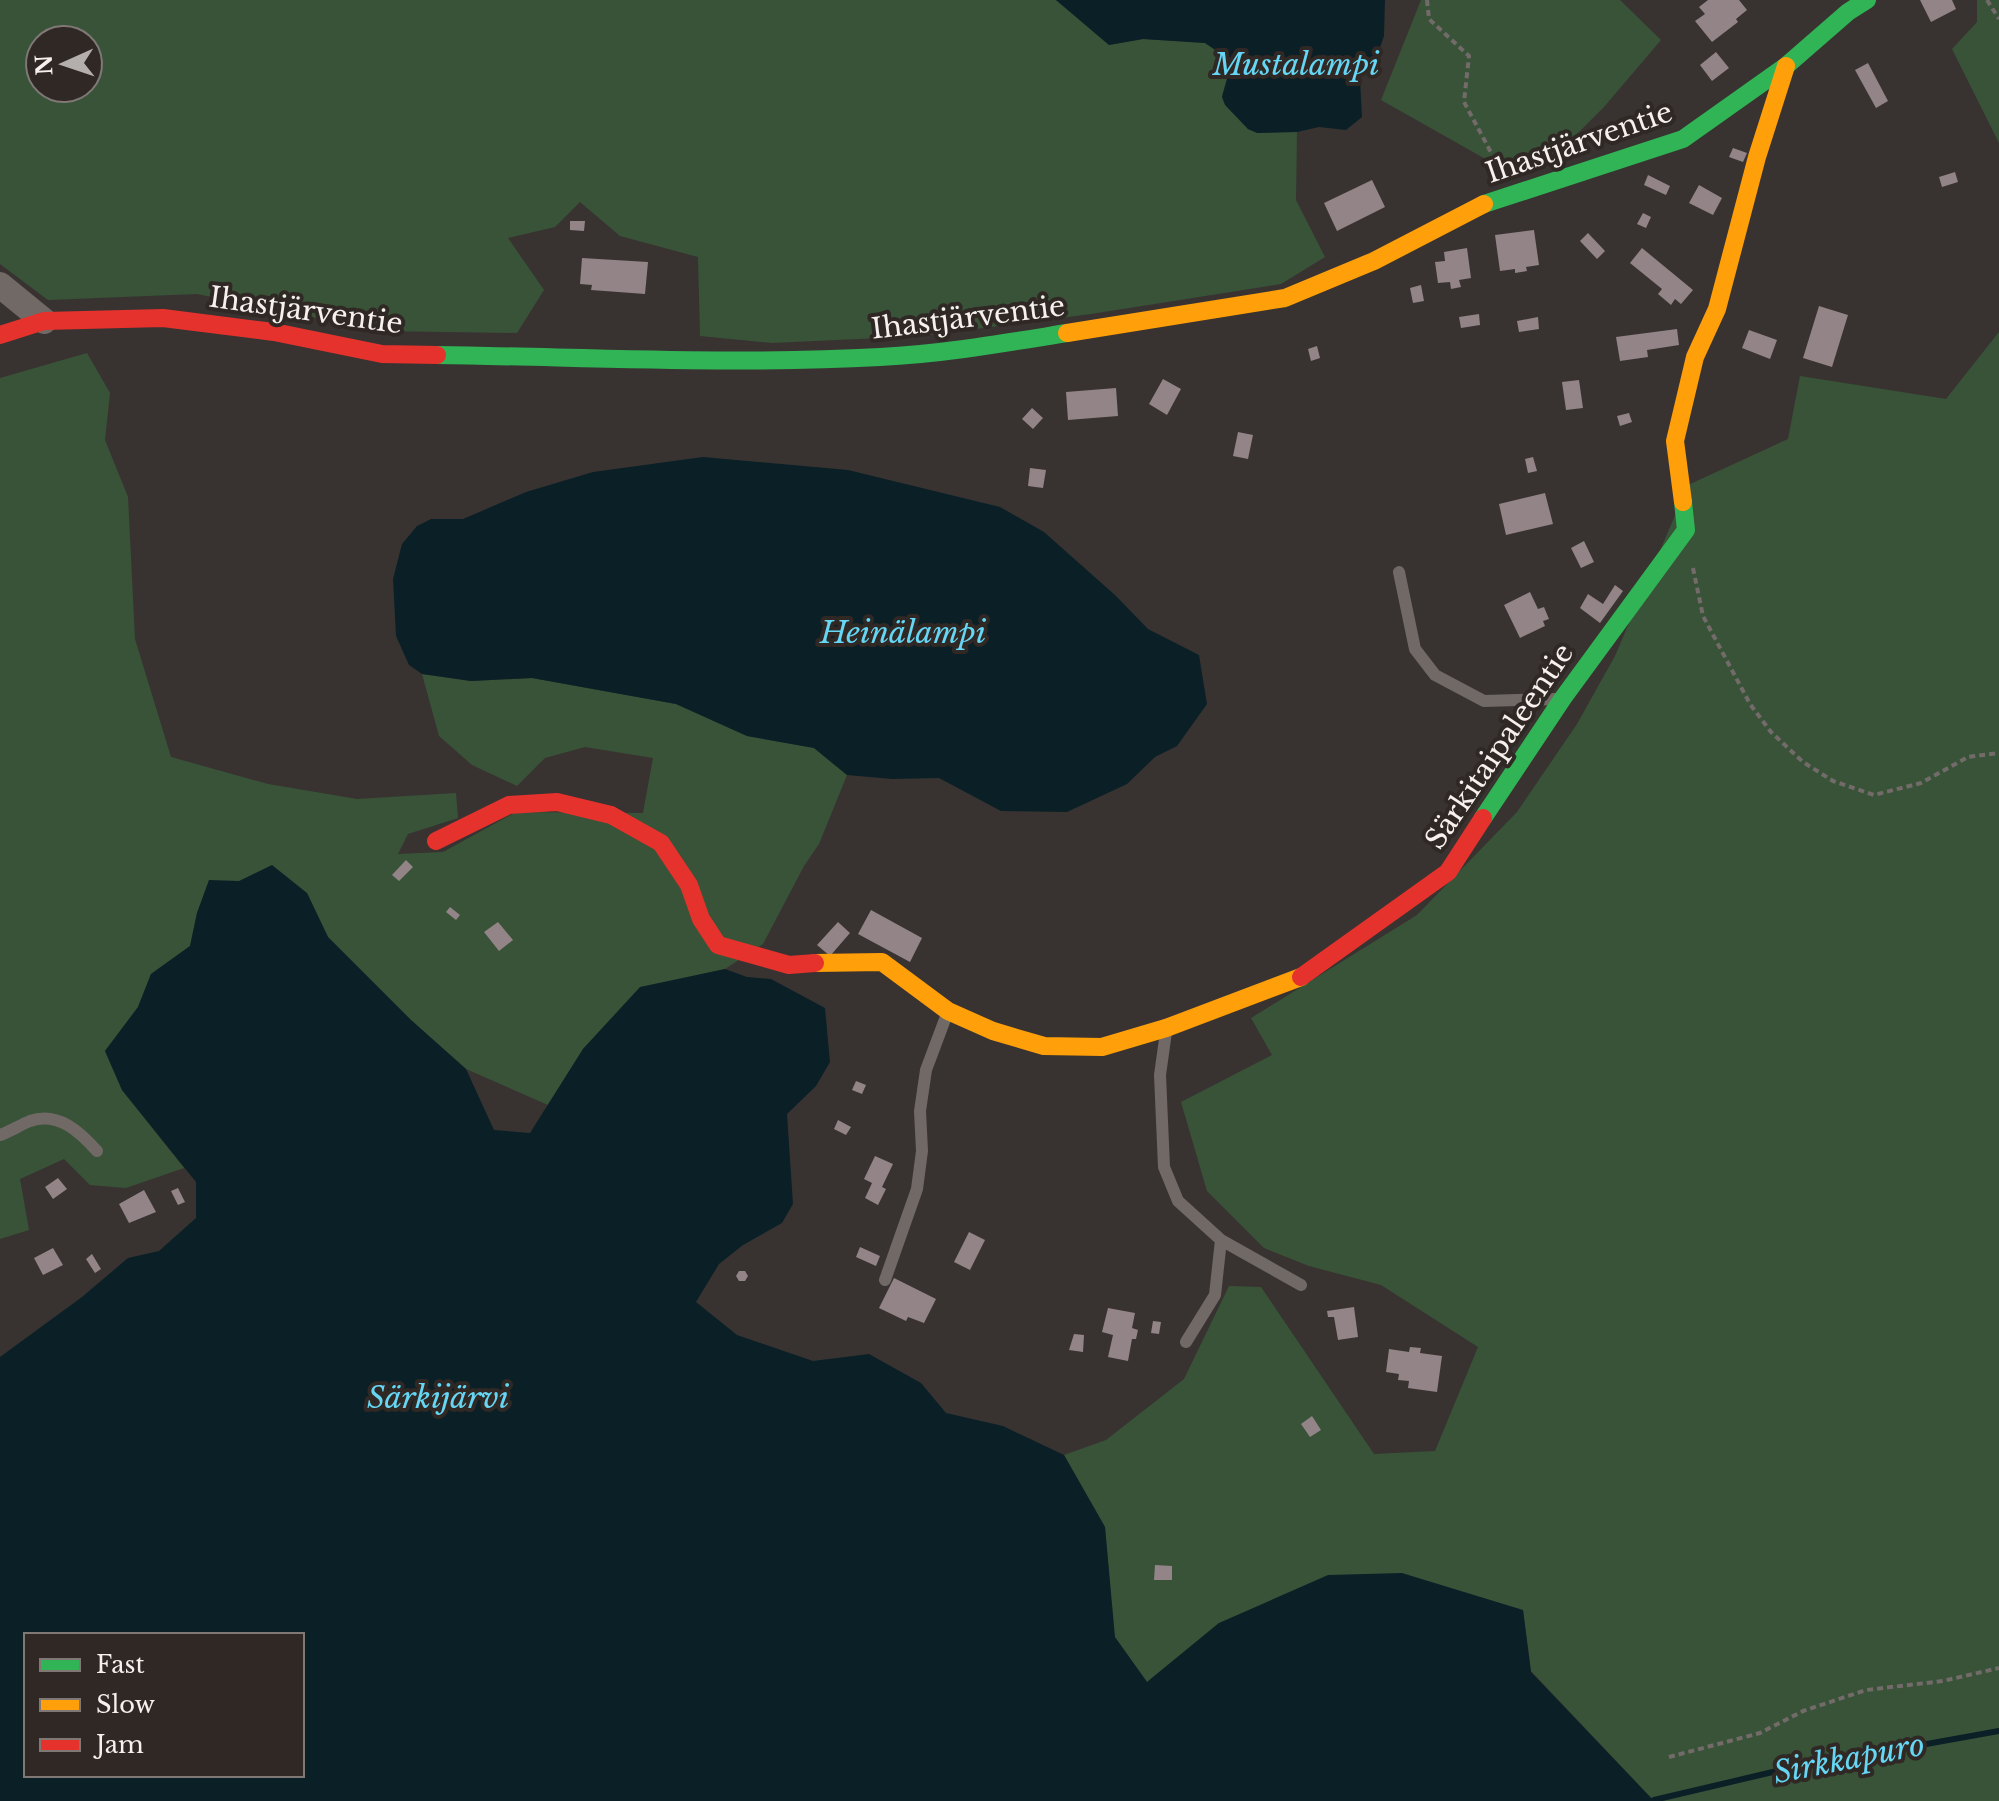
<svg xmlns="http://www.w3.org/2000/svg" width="1999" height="1801" font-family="'Libre Baskerville',serif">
<rect width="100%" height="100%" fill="#383331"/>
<!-- green -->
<path fill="#395338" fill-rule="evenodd" d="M0,0H1056L1109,45L1143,39L1205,43L1232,61L1222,96L1226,105L1248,129L1256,132H1297L1296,200L1325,257L1281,284L1091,314L922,336L772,343L700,336L698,257L620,236L580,202L555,227L508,238L544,290L517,333L382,331L197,294L48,300L0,264ZM40,40H88V88H40Z
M1421,0H1620L1661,40L1604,107L1553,158L1489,161L1381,100Z
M1977,0H1999V143L1952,49L1977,22Z
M1999,332V1801H1654L1531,1671L1523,1610L1219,1623L1147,1682L1114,1637L1105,1527L1064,1455L1106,1440L1184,1379L1229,1286L1261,1287L1374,1454L1435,1451L1478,1347L1381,1285L1309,1266L1264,1248L1207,1191L1181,1102L1272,1055L1251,1018L1417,915L1517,812L1577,724L1615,656L1688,485L1788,439L1800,376L1946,399Z
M87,353L110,393L105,440L128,497L135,639L171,757L268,784L357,799L456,793L458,818L408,834L398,854L443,852L516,812L643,813L653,758L585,747L545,758L517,786L472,765L439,736L422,674L471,681L532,678L676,704L747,736L814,748L847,775L819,844L804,866L763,944L725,969L640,988L583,1049L548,1105L466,1069L411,1020L328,937L307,893L239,881H209L197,913L190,946L151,974L138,1007L105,1051L122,1090L184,1168L126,1188L90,1185L64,1159L20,1179L29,1230L0,1239V378Z"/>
<!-- water -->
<path fill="#0a2026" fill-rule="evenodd" d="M1056,0H1385L1384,36L1377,56L1366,65L1360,79L1362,117L1346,130L1319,127L1297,132L1257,133L1248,129L1225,105L1222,97L1232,61L1205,43L1143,39L1109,45Z
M703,457L848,470L1000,507L1044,532L1115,595L1148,629L1199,655L1207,704L1177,746L1155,757L1127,784L1067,812L1001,811L939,778L892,779L847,775L814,748L747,736L676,704L532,678L471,681L422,674L409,665L396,636L393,579L402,544L417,526L431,519H463L526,492L593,472Z
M272,865L307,893L328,937L411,1020L466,1069L494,1130L530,1133L583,1049L640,987L725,969L747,977L771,979L825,1008L830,1062L816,1086L787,1114L793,1204L782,1223L743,1245L719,1264L696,1302L737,1335L813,1361L869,1354L921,1383L946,1413L1003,1426L1064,1455L1105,1527L1115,1637L1147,1682L1219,1623L1328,1575L1402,1573L1523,1610L1531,1672L1654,1801H0V1357L82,1297L128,1258L159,1251L196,1218V1182L122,1090L105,1051L138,1007L151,974L190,946L197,913L209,880L239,881ZM302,1635V1775H26V1635Z"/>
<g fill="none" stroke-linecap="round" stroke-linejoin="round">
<!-- stream -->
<path stroke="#0a2026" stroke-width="6" d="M1654,1800L1777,1771L1999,1731"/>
</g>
<!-- building -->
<path fill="#938487" d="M1708,0H1739L1747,10L1736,19L1738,22L1712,42L1695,21L1705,14L1699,7Z
M1920,0H1952L1956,9L1931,22Z
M1716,52L1729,68L1712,81L1700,65Z
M1868,63L1888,101L1876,108L1855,70Z
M1733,148L1747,153L1743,162L1729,157Z
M1955,172L1958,182L1942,187L1939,177Z
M1648,175L1670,186L1666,195L1644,185Z
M1372,180L1385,207L1337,231L1324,203Z
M1699,185L1722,198L1713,215L1689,203Z
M1643,213L1651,217L1646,228L1637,224Z
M570,221H585L584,231L570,230Z
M1534,230L1539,265L1526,267L1527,271L1515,273V269L1500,271L1495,235Z
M1588,233L1605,251L1597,259L1580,241Z
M1467,248L1471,278L1459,280L1461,287L1451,289L1450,282L1438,283L1435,262L1445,261L1444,252Z
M1642,248L1693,290L1681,304L1675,299L1671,305L1658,294L1662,289L1630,263Z
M582,258L648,262L645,294L591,290L592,285L580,284Z
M1421,285L1424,301L1413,303L1410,288Z
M1819,306L1848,315L1832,367L1803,358Z
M1479,314L1480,325L1461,328L1459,317Z
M1538,317L1539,329L1519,332L1517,321Z
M1677,329L1679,345L1647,350L1648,357L1620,361L1616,337Z
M1749,330L1777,340L1770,359L1742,348Z
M1317,346L1320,358L1311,361L1308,349Z
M1163,379L1181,389L1167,415L1149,404Z
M1579,380L1583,408L1566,410L1562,382Z
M1116,388L1118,416L1068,420L1066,392Z
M1032,408L1043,418L1033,429L1022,419Z
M1629,413L1632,422L1620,426L1617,416Z
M1238,432L1253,435L1248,459L1233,456Z
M1533,457L1537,471L1528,473L1525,459Z
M1030,468L1046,470L1043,488L1028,486Z
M1545,493L1553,524L1506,535L1499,504Z
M1584,541L1594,562L1581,568L1571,548Z
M1615,585L1623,591L1600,623L1580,608L1588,594L1603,604Z
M1530,592L1538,609L1544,607L1549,619L1543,621L1545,626L1520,638L1504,605Z
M406,860L413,867L399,881L392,875Z
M450,907L460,915L456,920L446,912Z
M871,910L922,938L910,962L858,934Z
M498,922L513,940L499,951L484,932Z
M838,922L850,933L830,956L817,945Z
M856,1081L866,1085L862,1094L852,1090Z
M838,1120L851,1127L846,1135L834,1129Z
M875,1156L893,1164L882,1187L886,1189L878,1205L865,1198L872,1183L864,1179Z
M58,1178L67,1189L53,1199L45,1187Z
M178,1188L185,1202L178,1205L171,1191Z
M144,1190L156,1212L129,1223L119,1204Z
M969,1232L985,1240L970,1270L954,1262Z
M860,1247L880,1256L876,1266L856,1257Z
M53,1248L63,1265L43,1275L34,1258Z
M92,1254L101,1269L95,1273L86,1259Z
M739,1271H745L748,1276L745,1281H739L736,1276Z
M894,1278L936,1299L924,1323L908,1317L906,1321L879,1308Z
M1354,1307L1358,1337L1338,1340L1334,1317H1328L1327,1311Z
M1108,1308L1135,1313L1132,1328L1138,1330L1136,1339H1132L1128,1361L1108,1357L1113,1335L1102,1332Z
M1153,1321L1161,1322L1159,1334L1151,1333Z
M1074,1334L1084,1335L1083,1352L1069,1350Z
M1410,1347L1421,1348L1420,1353L1442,1356L1437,1392L1408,1388L1409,1381L1398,1380L1399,1374L1386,1372L1389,1349L1409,1352Z
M1312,1416L1321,1430L1310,1437L1301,1424Z
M1155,1565L1172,1566V1580H1154Z"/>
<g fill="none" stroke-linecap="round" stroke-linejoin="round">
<!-- path -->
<path stroke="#726b69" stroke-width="4" stroke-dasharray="6 4" stroke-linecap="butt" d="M1427,0L1429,19L1469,56L1464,102L1501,171
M1987,0L1999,19
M1693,568L1703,616L1750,704L1771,732L1803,762L1833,781L1874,795L1921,783L1968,757L1999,753
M1669,1757L1760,1733L1803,1711L1866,1690L1943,1681L1999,1668"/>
<!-- lane -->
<path stroke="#716966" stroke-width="12" d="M1399,572L1415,649L1435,675L1484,701L1556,699
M1166,1032L1160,1075L1164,1167L1178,1201L1221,1240L1301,1285
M0,1135C11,1131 20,1125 30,1121C58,1111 80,1132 97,1151
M885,1280L917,1189L922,1151L920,1111L926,1070L947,1014
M1186,1342L1215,1295L1221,1240"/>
<!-- street -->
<path stroke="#716966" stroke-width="26" d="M0,285L44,321"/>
<!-- fast -->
<path stroke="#30b455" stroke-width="18" d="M1484,204L1683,139L1786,66L1848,12L1867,0
M437,355C584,357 733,365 880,357C943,354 1005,343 1067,333
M1483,818L1563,698L1686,530L1683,502"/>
<!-- slow -->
<path stroke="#ff9f0a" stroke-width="18" d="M1067,333L1285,298L1374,261L1484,204
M1683,502L1675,441L1695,357L1717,309L1757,157L1786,66
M815,963L882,962L948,1011L993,1031L1044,1046L1102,1047L1166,1028L1301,977"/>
<!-- jam -->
<path stroke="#e5322d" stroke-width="18" d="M0,335L44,321L163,318L274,332L382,354L437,355
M436,841L509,805L557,802L611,815L661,843L689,885L701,919L718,945L789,965L815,963
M1301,977L1448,872L1483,818"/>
</g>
<g text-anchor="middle" stroke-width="8" stroke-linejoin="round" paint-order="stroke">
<!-- street labels -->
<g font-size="28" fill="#f6f1ee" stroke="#302824">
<text transform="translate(1579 142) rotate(-19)" y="10">Ihastjärventie</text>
<text transform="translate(306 310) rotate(8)" y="10">Ihastjärventie</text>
<text transform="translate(968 317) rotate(-7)" y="10">Ihastjärventie</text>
<text transform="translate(1499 746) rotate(-56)" y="10">Särkitaipaleentie</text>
</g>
<!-- water labels -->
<g font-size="30" font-style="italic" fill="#65d6f4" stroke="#302824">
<text x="1296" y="75">Mustalampi</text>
<text x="903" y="643">Heinälampi</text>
<text x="438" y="1408">Särkijärvi</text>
<text transform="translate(1849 1759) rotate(-11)" y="10">Sirkkapuro</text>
</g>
</g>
<!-- legend -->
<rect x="24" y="1633" width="280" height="144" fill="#302824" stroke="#7f7875" stroke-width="2"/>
<rect x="40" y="1659" width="40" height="12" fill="#30b455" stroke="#7f7875" stroke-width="2"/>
<text x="96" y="1673" font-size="24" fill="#f6f1ee">Fast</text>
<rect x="40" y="1699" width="40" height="12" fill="#ff9f0a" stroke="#7f7875" stroke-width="2"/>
<text x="96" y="1713" font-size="24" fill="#f6f1ee">Slow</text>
<rect x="40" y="1739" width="40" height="12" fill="#e5322d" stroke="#7f7875" stroke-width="2"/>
<text x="96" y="1753" font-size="24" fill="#f6f1ee">Jam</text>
<!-- north arrow -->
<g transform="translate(64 64) rotate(267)"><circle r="38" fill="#302824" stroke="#7f7875" stroke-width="2"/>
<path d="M0-6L14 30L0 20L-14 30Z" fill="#b4aeac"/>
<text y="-12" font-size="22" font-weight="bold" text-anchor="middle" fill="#f6f1ee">N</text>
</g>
</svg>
